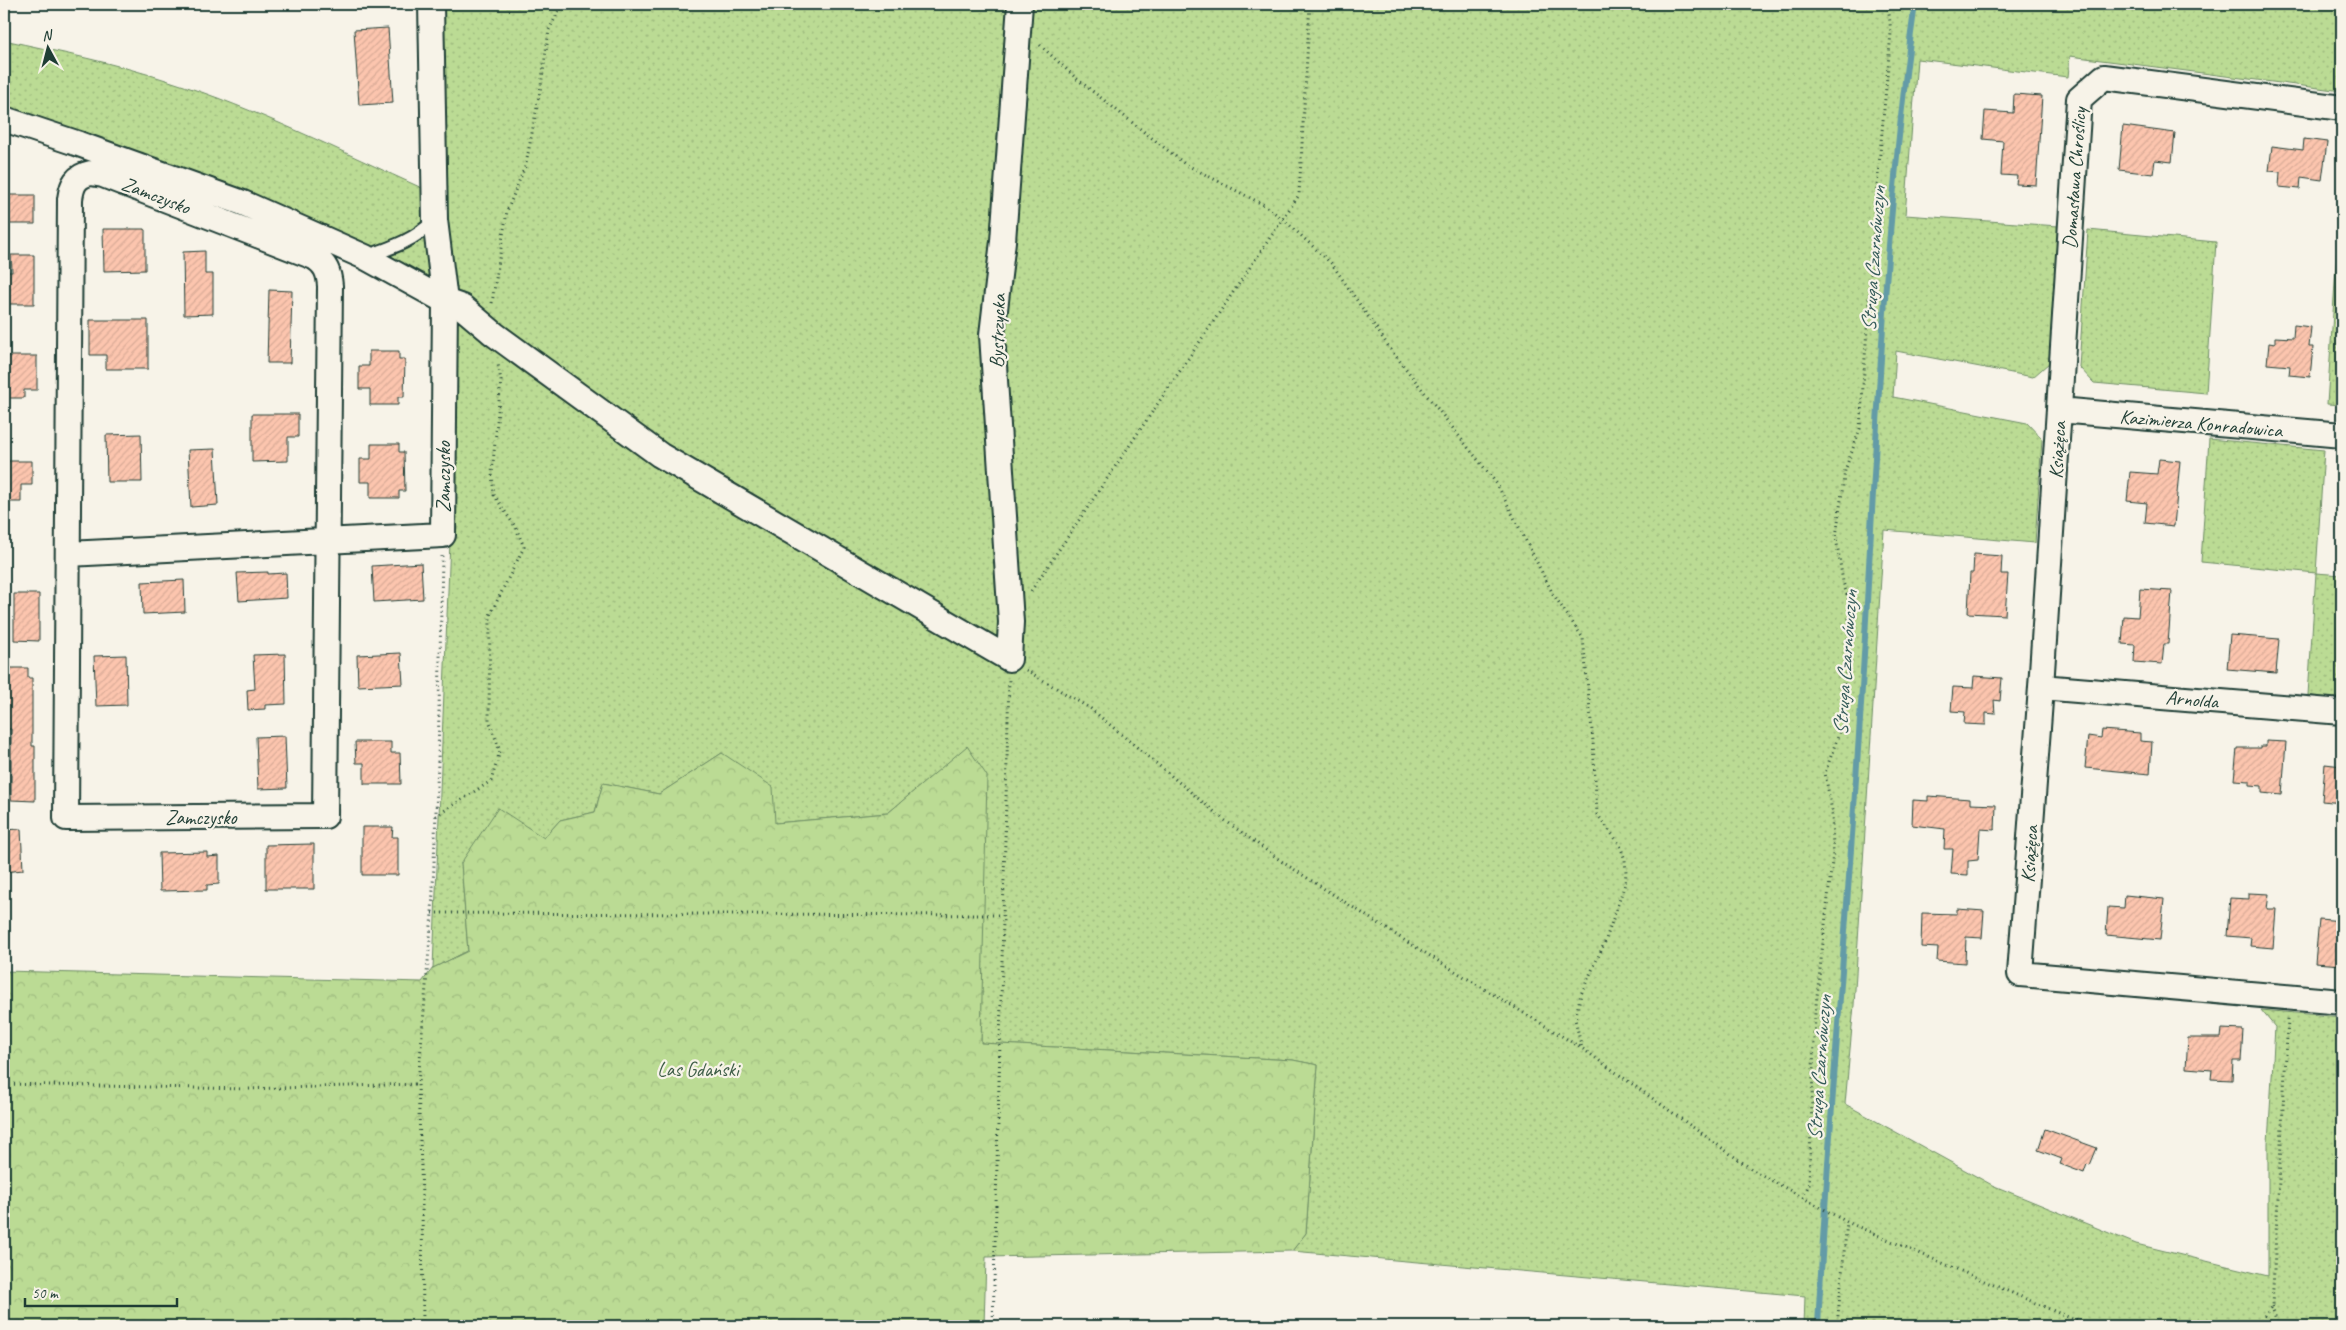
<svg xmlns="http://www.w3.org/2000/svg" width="2346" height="1330" font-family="Caveat,sans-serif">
<defs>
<pattern id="grass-dots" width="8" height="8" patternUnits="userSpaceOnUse" patternTransform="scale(1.25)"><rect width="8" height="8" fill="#bbdb94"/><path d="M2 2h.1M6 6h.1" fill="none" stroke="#a0bd80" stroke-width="1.8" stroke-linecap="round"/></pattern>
<pattern id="forest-crowns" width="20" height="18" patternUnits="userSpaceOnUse" patternTransform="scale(1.25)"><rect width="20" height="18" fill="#bbdb94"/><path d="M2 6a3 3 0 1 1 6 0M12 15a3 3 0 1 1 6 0" fill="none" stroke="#a0bd80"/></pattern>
<pattern id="building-hatch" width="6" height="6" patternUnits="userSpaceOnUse" patternTransform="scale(1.25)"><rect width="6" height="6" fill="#fcc5ae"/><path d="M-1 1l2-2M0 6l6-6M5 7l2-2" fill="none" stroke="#d8aa96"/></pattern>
</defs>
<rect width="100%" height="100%" fill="#f7f3e8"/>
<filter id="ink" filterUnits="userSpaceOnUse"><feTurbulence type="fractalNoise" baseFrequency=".02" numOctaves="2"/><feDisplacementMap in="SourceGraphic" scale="10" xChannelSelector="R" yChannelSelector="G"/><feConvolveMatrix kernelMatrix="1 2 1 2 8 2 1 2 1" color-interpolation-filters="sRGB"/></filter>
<g filter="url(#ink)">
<!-- grass -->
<path fill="url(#grass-dots)" stroke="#6d8c64" d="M442,4H2342V91L2070,56L2068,77L1917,59L1905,215L2058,226L2049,363L2033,377L1896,351L1893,397L2027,423L2042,439L2035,543L1884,530L1854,1005L1845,1104L1992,1185L2136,1244L2268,1276V1143L2275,1027L2261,1010L2342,1017V1326H1804L1805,1296L1292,1251L1306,1233L1318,1065L1293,1060L981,1043L982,935L967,747L888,813L775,823L722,753L659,794L603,783L595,812L560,820L544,838L461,863L468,951L433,968L450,541L454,330L464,301L347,236L243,191L4,106V40C59,52 115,63 169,81C257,109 340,151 424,189Z
M2088,230L2216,242L2206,393L2094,383L2079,367Z
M2337,252L2342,253V405L2327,404Z
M2209,439L2324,450L2316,573L2342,575V702L2308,695L2316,573L2201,562Z"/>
<!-- forest -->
<path fill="url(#forest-crowns)" stroke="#6d8c64" d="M967,746L987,776L981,1043L1293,1060L1318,1065L1306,1233L1292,1251L986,1257L984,1326H4V971L422,982L433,968L468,951L461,863L498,808L544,838L560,820L595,812L603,783L659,794L722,753L773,787L775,823L888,813Z"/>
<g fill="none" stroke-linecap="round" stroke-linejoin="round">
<!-- stream -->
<path stroke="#639ba7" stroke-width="6" d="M1818,1326C1829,1113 1849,901 1862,688C1876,460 1883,230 1915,4"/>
</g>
<!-- building -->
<path fill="url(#building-hatch)" stroke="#1f3d34" d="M388,28L393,103L359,105L354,30Z
M2014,94L2042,96L2036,185L2016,184L2017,176L2001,175L2003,141L1983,139L1985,111L2013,113Z
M2123,126L2175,133L2172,162L2155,160L2153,174L2119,170Z
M2304,139L2327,142L2322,180L2301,177L2300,189L2279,187L2280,172L2269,171L2272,146L2303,150Z
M4,195H35V224H4Z
M103,229H145V270L104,271Z
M205,251V274H213V314L184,315L183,252Z
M11,255H34V304H6V272H12Z
M269,290L292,291L290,363H267Z
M90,320H148V369H106V355H90Z
M2294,325L2311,327L2309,347H2313L2310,377L2289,375L2290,366L2267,364L2269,343L2275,344V337L2293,338Z
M369,351H399V359H405L404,397H398V405H370V389H359V366H369Z
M4,356H37V390H24V398H4Z
M252,414H298V437H288V461L252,462Z
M141,434L142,482H107L106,435Z
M371,444H399V452H404L405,491H399V498H370V482H360V459H371Z
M215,449L218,505L191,507L188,450Z
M2159,459L2180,461L2174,526L2145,523L2147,503L2127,501L2130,472L2157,474Z
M4,461H32V485H21V502H4Z
M1974,554L2002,556L2001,574H2008L2005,615L1968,613L1970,573H1973Z
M421,563L423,599L374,602L372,566Z
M268,572V574L286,573L287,598L239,601L237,573Z
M184,580L185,612L143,614L142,582Z
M2140,589L2172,591L2168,644H2164L2162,664L2134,662L2135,645L2122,644L2124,616L2138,617Z
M14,594H39V641L14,640Z
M2230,635L2279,639L2276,673L2227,669Z
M401,653L403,684L358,686L357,655Z
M285,654L286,704L265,705V709L248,710L247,690L255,689L253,655Z
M126,655L127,705L96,706L94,656Z
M4,668H28V678H32V746H35V801L11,800V729H4Z
M1974,676L2002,678L2000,701L1994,700L1995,714L1986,713V725L1964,724L1965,712L1951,711L1953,687L1973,688Z
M2102,730L2140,733V741L2152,742L2150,774L2085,768L2088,736L2101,738Z
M285,736L287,788L258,789L256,737Z
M2266,741L2286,742L2282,795L2262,793V786L2250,785V781L2234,780L2237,748H2261V746H2266Z
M355,742H391V753H400L401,784H364V763H356Z
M2325,764L2342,766V803L2322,801Z
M1928,796L1970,799V804L1996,805L1995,830L1980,829L1978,860L1968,861V875L1951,874L1953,849H1944L1945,829L1912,825L1913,800L1928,801Z
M362,827H393L392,837H398V875H362Z
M21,829L23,870L4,872V830Z
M314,844V889H266V845Z
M207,852V857L219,856V884L207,885V890L160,891L159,853Z
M2249,893L2269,894L2267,909H2276L2273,948L2250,946L2251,938L2227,936L2230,898L2249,899Z
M2125,895L2164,899L2160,940L2106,935L2108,907L2124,908Z
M1957,909L1984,911L1982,938L1966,937L1965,963L1937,961L1938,948L1921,947L1922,913L1957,914Z
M2319,919L2342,921V965L2315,963Z
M2222,1029L2243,1030L2241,1061H2233L2232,1080L2211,1079L2212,1070L2186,1068L2188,1038H2221Z
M2045,1129L2097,1148L2090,1165L2087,1164L2084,1173L2060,1164L2062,1159L2038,1150Z"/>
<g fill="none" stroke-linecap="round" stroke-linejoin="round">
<!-- service casing -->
<g stroke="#1f3d34" stroke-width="16">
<path id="service" d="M365,257C394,247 413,241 435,220"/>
</g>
<!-- minor casing -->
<g stroke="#1f3d34" stroke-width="28">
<path id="minor" d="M2342,108L2104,77L2079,99L2041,687L2020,974L2342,1002
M4,119L79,144L243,203L365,257L445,301L462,307L494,334L660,455L1009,659L1011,622L992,335L1003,241L1020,4
M91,173L103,175L314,257C326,264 329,273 330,286L325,816L66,818L70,199C72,184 76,176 91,173Z
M2059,410L2342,435
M68,554L443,535L445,301L435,220L431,4
M2041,687L2342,712"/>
</g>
<!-- path -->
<path stroke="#1f3d34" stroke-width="3" stroke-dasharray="1 4" stroke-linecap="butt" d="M1040,45L1077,79L1185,164L1264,205L1283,219L1332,264L1391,350L1497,484L1553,594L1583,638L1593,741L1597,814L1620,845L1625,860L1626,872L1625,884L1605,942L1581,994L1575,1019L1582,1049
M492,303L507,211L526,164L541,86L549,30L562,4
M1031,591L1299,195L1310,4
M1026,670L1091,709L1223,819L1284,863L1404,940L1583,1049L1753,1170L1847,1222L2089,1326
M436,816L491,781L500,751L489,720L490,615L524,547L516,528L494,495L492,473L501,381L498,364
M432,913L1002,915
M4,1084L246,1089L418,1084
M1803,1198L1809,1184L1815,1014L1833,853L1832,811L1825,773L1843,722L1850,604L1843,582L1836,537L1845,470L1860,429L1877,186L1891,33L1888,4
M2272,1306L2278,1326
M423,1326L422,1197L418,1084L432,913L438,761L442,556
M993,1326L1009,678
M1837,1326L1847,1222
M2253,1326L2260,1323L2272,1306L2288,1018"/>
<!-- service -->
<use href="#service" stroke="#f7f3e8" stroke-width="12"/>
<!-- minor -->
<use href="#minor" stroke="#f7f3e8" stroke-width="24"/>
</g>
</g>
<g text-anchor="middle" stroke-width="4.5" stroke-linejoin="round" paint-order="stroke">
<!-- street labels -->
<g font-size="20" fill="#1f3d34" stroke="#f7f3e8">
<text transform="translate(2074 178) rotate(-86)" y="7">Domasława Chroślicy</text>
<text transform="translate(156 195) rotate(21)" y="7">Zamczysko</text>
<text transform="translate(997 331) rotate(-88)" y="7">Bystrzycka</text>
<text transform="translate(2201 423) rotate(5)" y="7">Kazimierza Konradowica</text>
<text transform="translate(2057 450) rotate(-86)" y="7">Książęca</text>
<text transform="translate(443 477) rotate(-90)" y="7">Zamczysko</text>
<text transform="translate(2192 699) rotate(5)" y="7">Arnolda</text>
<text x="201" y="824">Zamczysko</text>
<text transform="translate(2029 854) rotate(-86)" y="7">Książęca</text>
</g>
<!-- park labels -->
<g font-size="20" fill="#3e5d47" stroke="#f7f3e8">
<text x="698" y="1076">Las Gdański</text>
</g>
<!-- water labels -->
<g font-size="21" font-style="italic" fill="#365c5a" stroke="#f7f3e8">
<text transform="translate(1873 259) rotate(-86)" y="7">Struga Czarnówczyn</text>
<text transform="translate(1845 663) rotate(-86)" y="7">Struga Czarnówczyn</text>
<text transform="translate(1819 1068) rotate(-86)" y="7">Struga Czarnówczyn</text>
</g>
</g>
<!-- margin -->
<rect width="2346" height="1330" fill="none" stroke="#f7f3e8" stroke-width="20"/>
<rect x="10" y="10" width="2326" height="1310" fill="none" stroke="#1f3d34" stroke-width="2" filter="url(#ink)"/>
<!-- north arrow -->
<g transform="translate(48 48) rotate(353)" stroke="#f7f3e8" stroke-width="4" paint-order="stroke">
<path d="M0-4L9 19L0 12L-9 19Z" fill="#1f3d34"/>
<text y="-8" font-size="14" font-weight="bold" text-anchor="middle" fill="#1f3d34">N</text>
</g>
<!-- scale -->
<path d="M25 1298v8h152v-8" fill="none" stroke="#1f3d34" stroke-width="2.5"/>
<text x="32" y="1298" font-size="15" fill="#1f3d34" stroke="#f7f3e8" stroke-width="4" paint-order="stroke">50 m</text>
</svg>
